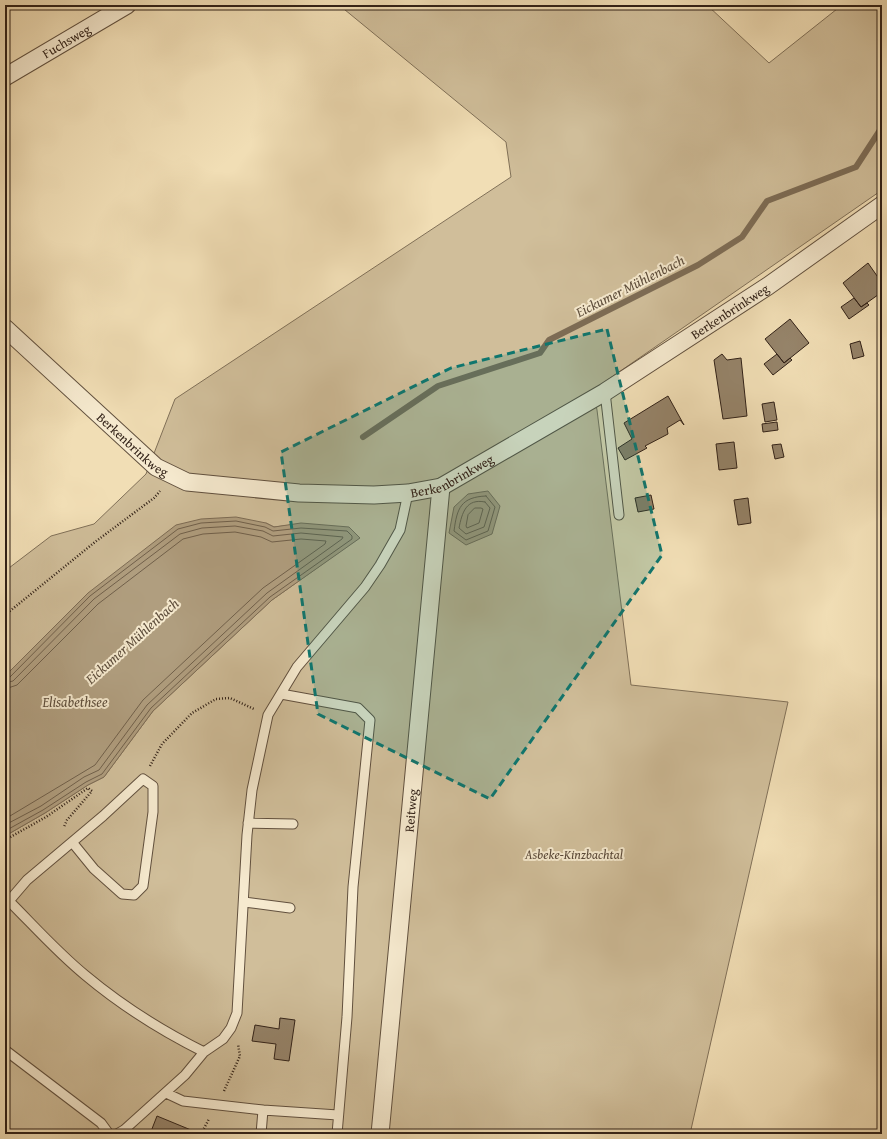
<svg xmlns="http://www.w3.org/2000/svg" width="887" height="1139" font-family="'Gentium Book Plus',serif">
<rect width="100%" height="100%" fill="#f1deb5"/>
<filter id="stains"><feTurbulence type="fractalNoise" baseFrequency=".005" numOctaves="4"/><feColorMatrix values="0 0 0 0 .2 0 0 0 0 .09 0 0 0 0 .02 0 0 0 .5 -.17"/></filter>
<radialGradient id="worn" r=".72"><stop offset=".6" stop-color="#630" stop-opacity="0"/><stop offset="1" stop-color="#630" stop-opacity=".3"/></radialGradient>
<!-- green -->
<path fill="#d0be9a" stroke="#807058" d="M339,5H707L769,63L842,5H882V190L593,390L597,410L631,685L788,702L690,1134H5V836L45,813L88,785L104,777L153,711L272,600L359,538L301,524L274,527L266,523L5,676V571L51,536L94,524L146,474L175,399L511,177L506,142Z"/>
<!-- water -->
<path fill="#b09e7f" stroke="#7d6c55" d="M488,491L500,506L492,534L466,545L449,533L454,507L468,494Z
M236,517L266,523L274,527L301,523L349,527L360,538L272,600L153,711L104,777L88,785L45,813L5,836V676L88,593L176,525L201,519Z"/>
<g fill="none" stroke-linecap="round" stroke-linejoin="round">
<!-- shore -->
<path stroke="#70604b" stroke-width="1" d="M486,496L495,507L488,531L466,540L454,531C457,508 461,497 486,496Z
M485,502L490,508L484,527L466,534L459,528C462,513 466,498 485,502Z
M475,508H481L483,509L479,523L467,528L466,526L468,515Z
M5,678L10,677L90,596L178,529L201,523L236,521L265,527L273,531L301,528L347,531L352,536V539L270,597L151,708L102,774L86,782L43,810L5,831
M5,683L13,681L94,599L180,534L202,528L235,526L263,531L273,536L301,533L343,537L342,539L267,593L147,705L99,770L84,777L41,806L5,825
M5,689L17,685L98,604L183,539L203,534L235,532L261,537L272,542L301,539L326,541L325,544L263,588L143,700L95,765L5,819"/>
<!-- stream -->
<path stroke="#7d6c55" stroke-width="6" d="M363,437L438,386L540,353L549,340L698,265L742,237L767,201L856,167L882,127"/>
</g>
<!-- building -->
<path fill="#958369" stroke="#312117" d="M868,263L882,283V292L861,307L843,283Z
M854,298L861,307L867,303L869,305L849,319L841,307Z
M790,319L809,343L784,363L765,339Z
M860,341L864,356L853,359L850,344Z
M722,354L727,360L741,358L747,416L723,419L714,360Z
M777,354L784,363L790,358L792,360L773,375L764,364Z
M668,396L684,425L680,420L667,428L668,434L645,446L647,448L625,460L618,448L632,439L624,423Z
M774,402L777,420L765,422L762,404Z
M777,422L778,430L763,432L762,424Z
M734,442L737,468L719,470L716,444Z
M781,444L784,457L775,459L772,445Z
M651,495L654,509L638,512L635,498Z
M748,498L751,523L738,525L734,500Z
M280,1018L295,1020L289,1061L274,1059L276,1044L252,1041L255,1025L279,1029Z
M157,1116L191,1130L190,1134H150Z"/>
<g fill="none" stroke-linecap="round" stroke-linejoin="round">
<!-- service casing -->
<g stroke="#61503e" stroke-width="11">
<path id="service" d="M605,392L619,515
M281,694L358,708L370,720L353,887L347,1017L337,1134
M248,823L293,824
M72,842L94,869L122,894L134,895L143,886L153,812V786L143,779L103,816L27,880L9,901C34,926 58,953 85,975C122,1006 162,1031 204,1052
M244,902L290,908
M5,1050L101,1123L109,1134
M166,1093L183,1101L263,1110
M117,1134L124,1130L185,1075L204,1052L223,1039L231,1028L237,1013L247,835L252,790L268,715L297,667L365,587L380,565L400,530L408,493
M261,1134L263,1110L338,1115"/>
</g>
<!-- minor casing -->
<g stroke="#61503e" stroke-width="19">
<g id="minor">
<path id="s1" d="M5,77L127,5"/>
<path id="s2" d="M5,328L156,467L187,482L299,493L374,495L408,493L441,487L605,392L768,286L882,205"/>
<path id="s3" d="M380,1134L441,487"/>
</g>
</g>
<!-- path -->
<path stroke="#312117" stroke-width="2.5" stroke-dasharray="1 2" stroke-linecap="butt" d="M5,615L95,542L154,498L160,491
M150,766L162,744L192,713L216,699L230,698L254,709
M5,840L46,817L88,788L92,791L67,820L64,827
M224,1091L240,1056L238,1044
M201,1134L209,1119
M882,1134V1133"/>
<!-- service -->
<use href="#service" stroke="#f6eacf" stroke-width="9"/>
<!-- minor -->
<use href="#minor" stroke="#f6eacf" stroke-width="17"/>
</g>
<!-- marked area -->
<path fill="#0f766e" fill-opacity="0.2" stroke="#0f766e" stroke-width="3" stroke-dasharray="8 5" stroke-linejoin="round" d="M607,329L662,555L490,799L318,714L281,452L451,368Z"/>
<g text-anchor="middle" stroke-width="4" stroke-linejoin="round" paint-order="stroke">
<!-- street labels -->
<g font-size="13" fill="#312117" stroke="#f6eacf">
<text dy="5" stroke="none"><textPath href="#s1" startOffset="71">Fuchsweg</textPath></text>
<text dy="5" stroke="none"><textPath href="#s2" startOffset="833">Berkenbrinkweg</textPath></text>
<text dy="5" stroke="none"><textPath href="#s2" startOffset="173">Berkenbrinkweg</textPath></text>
<text dy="5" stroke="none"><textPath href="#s2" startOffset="509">Berkenbrinkweg</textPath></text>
<text dy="5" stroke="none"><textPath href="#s3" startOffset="325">Reitweg</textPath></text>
</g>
<!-- park labels -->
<g font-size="13" font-style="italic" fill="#594838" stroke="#f6eacf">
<text x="574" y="859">Asbeke-Kinzbachtal</text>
</g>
<!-- water labels -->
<g font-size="14" font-style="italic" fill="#5d4d3b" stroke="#f6eacf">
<text transform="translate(630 286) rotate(-27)" y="5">Eickumer Mühlenbach</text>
<text transform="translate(132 641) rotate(-42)" y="5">Eickumer Mühlenbach</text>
<text x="75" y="707">Elisabethsee</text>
</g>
</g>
<!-- margin -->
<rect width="887" height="1139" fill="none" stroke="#f1deb5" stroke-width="20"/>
<rect x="6" y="6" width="875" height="1127" fill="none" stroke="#312117" stroke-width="2"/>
<rect x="10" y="10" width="867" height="1119" fill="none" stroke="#312117"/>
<rect width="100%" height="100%" filter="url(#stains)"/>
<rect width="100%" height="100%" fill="url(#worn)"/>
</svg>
